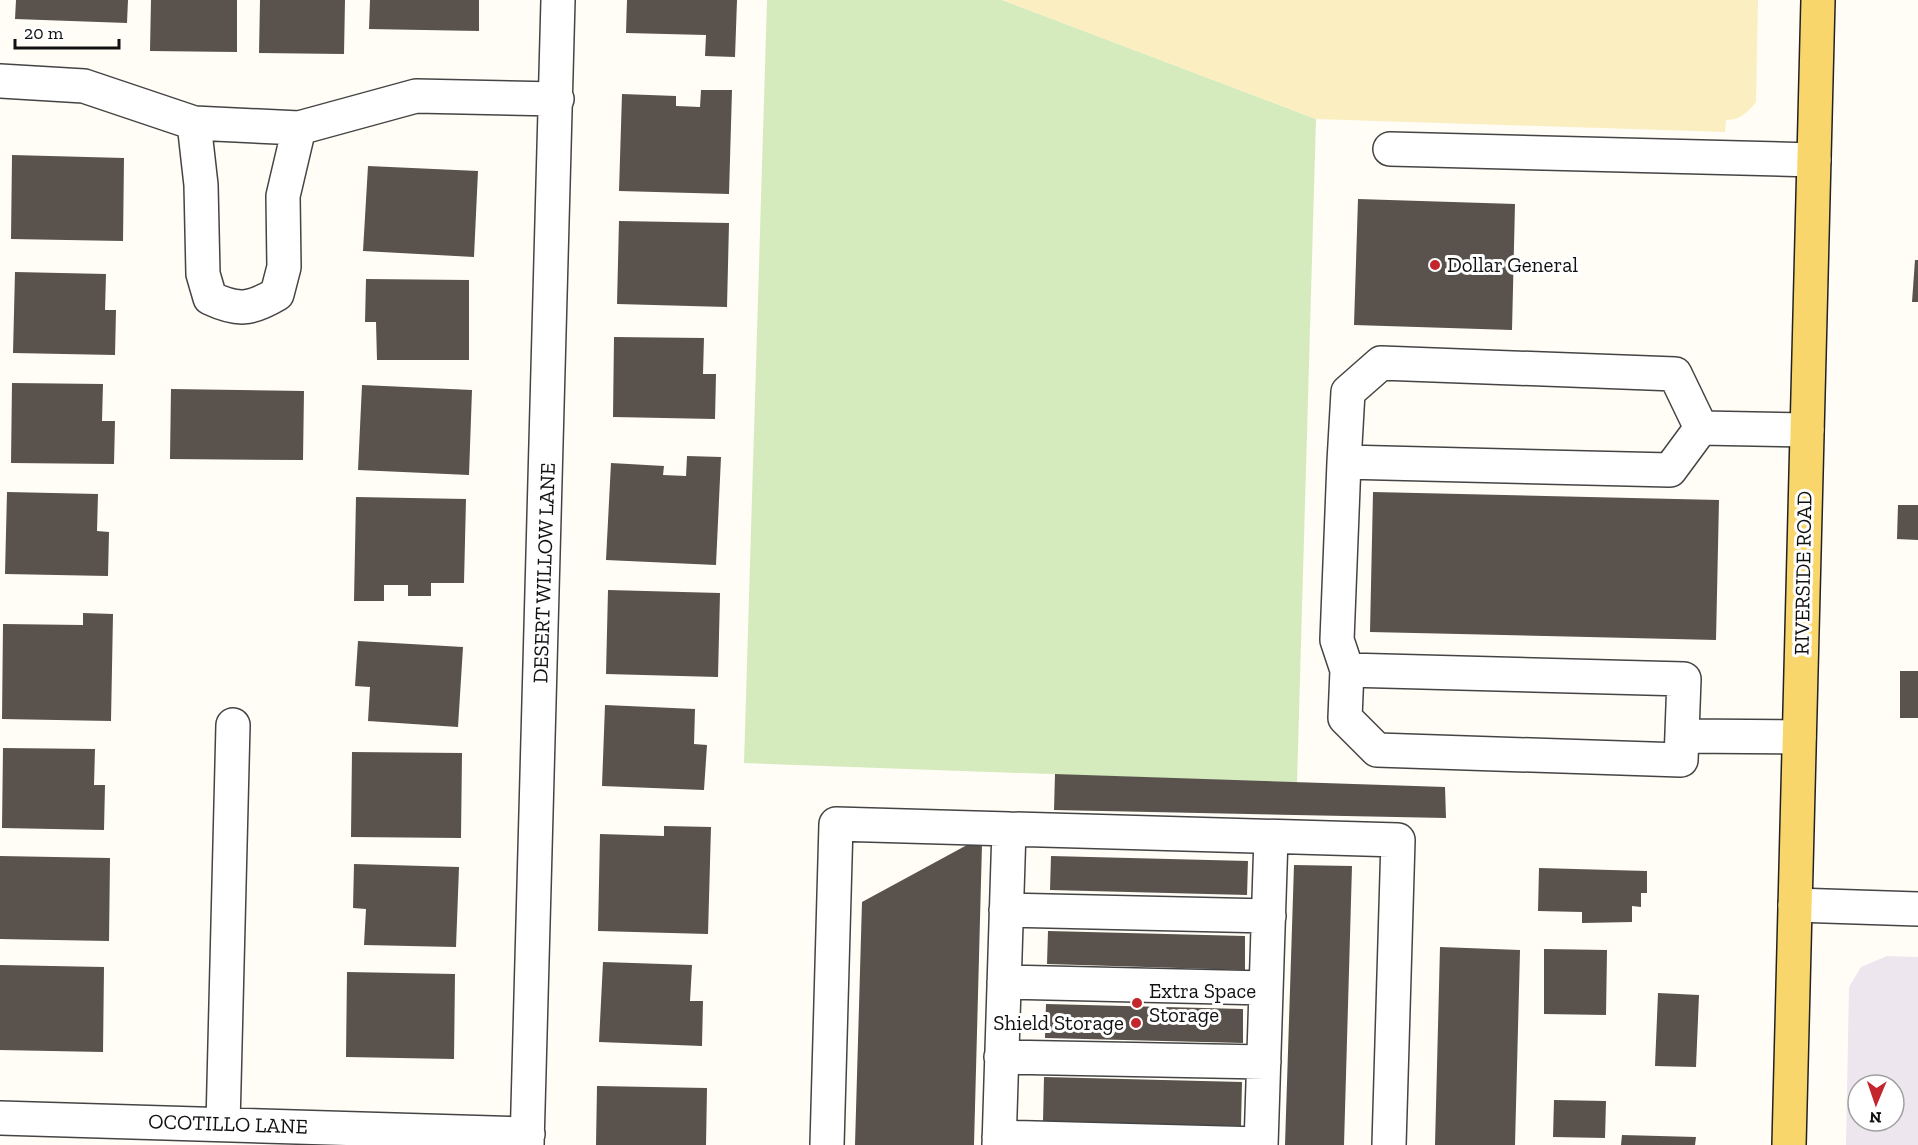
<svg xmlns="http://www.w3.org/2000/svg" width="1918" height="1145" font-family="'Zilla Slab',serif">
<rect width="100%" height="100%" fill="#fffdf5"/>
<!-- industrial -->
<path fill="#eee6ef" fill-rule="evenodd" d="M1887,956L1918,957V1145H1846L1849,987L1861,967ZM1858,1085H1894V1121H1858Z"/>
<!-- green -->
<path fill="#d5ebbd" d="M767,0H1002L1316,119L1297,783L744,763Z"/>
<!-- sand -->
<path fill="#fbeec1" d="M1002,0H1758L1756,102C1747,113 1740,120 1726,120L1725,132L1316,119Z"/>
<!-- building -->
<path fill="#5a524d" d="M16,0H128L127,23L15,19Z
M151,0H237V52L150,51Z
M260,0H345L344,54L259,53Z
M370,0H479V31L369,29Z
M627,0H737L735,57L705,56L706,35L626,33Z
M701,90H732L729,194L619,191L622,94L676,96V106L700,107Z
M12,155L124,158L123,241L11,239Z
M368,166L478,171L474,257L363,251Z
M1358,199L1515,204L1512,330L1354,325Z
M619,221L729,223L727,307L617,304Z
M1915,260H1918V302H1912Z
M15,272L106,274L105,310H116L115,355L13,353Z
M366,279L469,280V360H377L376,322H365Z
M614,337L704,338L703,374H716L715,419L613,417Z
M12,383L103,384L102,421H115L114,464L11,463Z
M362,385L472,390L469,475L358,470Z
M171,389L304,391L303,460L170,459Z
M687,456L721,457L716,565L606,560L611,463L664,466L663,475L686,476Z
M7,492L98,494L97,531L109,532L108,576L5,574Z
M1373,492L1719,500L1716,640L1370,632Z
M356,497L466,499L464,583H431V596H408V585H384V601H354Z
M1898,505H1918V540L1897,539Z
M608,590L720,593L718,677L606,674Z
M83,613L113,614L111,721L2,719L3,624L83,625Z
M358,641L463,647L458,727L368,721L370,687L355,686Z
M1900,671H1918V718H1900Z
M605,705L695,709L694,744L707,745L704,790L602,786Z
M3,748L95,749L94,785H105L104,830L2,828Z
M352,752L462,753L461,838L351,837Z
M1055,774L1445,787L1446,818L1054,810Z
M664,826L711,827L708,934L598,931L600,834L664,836Z
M982,844L974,1145H855L862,902L967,845Z
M0,856L110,858L109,941L0,939Z
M1051,856L1248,861L1247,895L1050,890Z
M354,864L459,867L456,947L364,945L366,909L353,908Z
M1294,865L1352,866L1344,1145H1285Z
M1539,868L1647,871V893H1641V907L1632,906V922L1582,923V912L1538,911Z
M1048,931L1245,936V970L1047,964Z
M1440,947L1520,950L1515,1145H1435Z
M1544,949L1607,950L1606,1015L1544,1014Z
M603,962L692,965L690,1001H703L702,1046L599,1042Z
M0,965L104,967L103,1052L0,1050Z
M347,972L455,974L454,1059L346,1057Z
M1658,993L1699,995L1696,1067L1655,1066Z
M1046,1004L1243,1009V1043L1045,1038Z
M1044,1077L1242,1082L1241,1126L1043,1121Z
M597,1086L707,1088L706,1145H596Z
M1554,1100L1606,1101L1605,1138L1553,1137Z
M1622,1135L1696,1137L1695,1145H1621Z"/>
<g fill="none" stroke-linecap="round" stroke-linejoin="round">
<!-- minor casing -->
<g stroke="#444" stroke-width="36">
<path id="minor" d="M0,81L84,86L194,123L299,128L416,96L557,99
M194,123L201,185L203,274L210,298C238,311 250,310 277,294L284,267L283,196L299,128
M1390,149L1814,160
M1701,428L1807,430
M1344,462L1348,392L1381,363L1675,374L1701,428L1670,470L1344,462L1337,640L1347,670L1345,718L1377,750L1681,760L1684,679L1347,670
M1682,736L1799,737
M1795,905L1918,909
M1006,910L1269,916
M1004,982L1266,988
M1001,1057L1264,1062
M0,1118L528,1134
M223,1124L233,725
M999,1137L1261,1144
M527,1145L558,0
M827,1145L836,824L1398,840L1389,1145
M999,1145L1009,829
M1261,1145L1271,837"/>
</g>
<!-- major casing -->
<g stroke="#222" stroke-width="36">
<path id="major" d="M1789,1145L1818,0"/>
</g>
<!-- minor -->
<use href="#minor" stroke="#fff" stroke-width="33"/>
<!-- major -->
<use href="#major" stroke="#f9d66b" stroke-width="33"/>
</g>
<!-- markers -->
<g fill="#c4262e" stroke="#fff" stroke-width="2">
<circle cx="1435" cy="265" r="6"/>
<circle cx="1137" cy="1003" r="6"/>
<circle cx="1136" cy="1023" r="6"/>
</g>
<g text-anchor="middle" stroke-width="6" stroke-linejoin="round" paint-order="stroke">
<!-- poi labels -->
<g font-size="21" fill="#111" stroke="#fff" text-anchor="start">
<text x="1447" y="272">Dollar General</text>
<text x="1149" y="998">Extra Space<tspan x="1149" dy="24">Storage</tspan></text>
<text x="1124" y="1030" text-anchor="end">Shield Storage</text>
</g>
<!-- street labels -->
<g font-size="21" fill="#111" stroke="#fff">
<text transform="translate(544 573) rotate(-88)" y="7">DESERT WILLOW LANE</text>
<text transform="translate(1803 573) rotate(-89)" y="7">RIVERSIDE ROAD</text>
<text transform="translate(228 1124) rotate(2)" y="7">OCOTILLO LANE</text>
</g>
</g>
<!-- north arrow -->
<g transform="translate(1876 1103) rotate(182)"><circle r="28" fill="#ffffff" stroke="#a0a0a0" stroke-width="1.5"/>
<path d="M0-4.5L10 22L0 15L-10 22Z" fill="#c4262e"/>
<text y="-9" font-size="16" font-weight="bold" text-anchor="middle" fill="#111111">N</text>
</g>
<!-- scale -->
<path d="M15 39v9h104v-9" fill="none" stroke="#111111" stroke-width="3"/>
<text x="24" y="39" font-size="18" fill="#111111" stroke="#ffffff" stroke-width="4.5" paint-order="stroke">20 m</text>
</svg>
